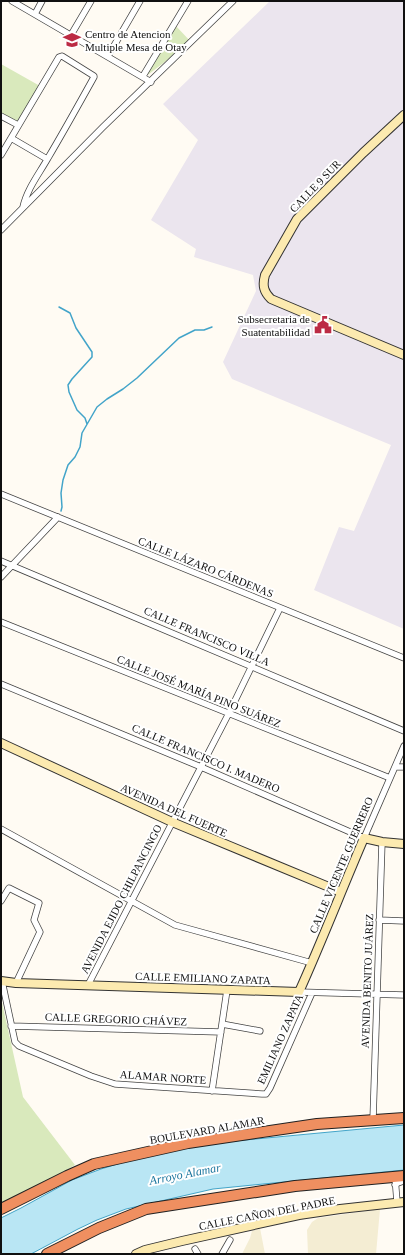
<svg xmlns="http://www.w3.org/2000/svg" width="405" height="1255" font-family="Georgia,serif">
<rect width="100%" height="100%" fill="#fffbf3"/>
<!-- industrial -->
<path fill="#ebe5ee" d="M270,1H404V629L314,590L339,527L354,531L391,445L232,379L223,362L256,291L253,275L194,257L196,249L151,220L198,140L163,104Z"/>
<!-- farmland -->
<path fill="#f4edd3" d="M380,1209L376,1254H308L307,1230L312,1222L318,1218Z
M260,1228L265,1254H242L250,1238L252,1231Z"/>
<!-- green -->
<path fill="#d9e9bc" d="M175,25L191,42L145,77Z
M1,64L40,86L18,125L1,115Z
M1,998L23,1097L75,1165L43,1184L1,1204Z"/>
<!-- water -->
<path fill="#b9e6f4" stroke="#42a4c9" d="M404,1125V1170L213,1189L126,1209L97,1220L78,1229L31,1254H1V1218L21,1208L72,1180L101,1169L134,1159L203,1144Z"/>
<g fill="none" stroke-linecap="round" stroke-linejoin="round">
<!-- stream -->
<path stroke="#42a4c9" stroke-width="1.5" d="M59,307L70,313L76,328L92,352V357L72,379L68,385L69,392L77,410L85,418L87,424
M61,511L62,507L61,493L63,480L68,465L75,457L80,447L82,433L97,407L107,399L123,389L137,378L179,338L195,330H204L212,327"/>
<!-- street casing -->
<g stroke="#434343" stroke-width="7">
<path id="street" d="M12,1L151,82
M35,14L42,1
M71,35L91,1
M108,56L140,1
M143,76L188,1
M1,116L18,125
M11,138L47,159
M1,155L59,57L62,56L94,76V77C79,104 64,131 48,158C39,174 27,189 23,207
M1,230L103,127L233,1
M1,494L404,658
M1,561L404,731
M1,577L58,517
M1,622L390,778
M1,684L201,767L364,838L404,746
M395,767H404
M1,829L175,925L312,963
M1,901L9,888L39,903L34,920L40,932L16,983
M379,920L404,921
M2,981L15,1042L19,1046L91,1076L115,1084L262,1094H266L270,1088L312,993
M88,985L229,713L280,608
M299,992L404,995
M222,1024L260,1031
M11,1026L221,1032
M212,1091L227,990
M373,1120L382,842
M395,1177L397,1202
M395,1185L398,1183L404,1181
M195,1249L198,1254
M222,1254L230,1240"/>
</g>
<!-- secondary casing -->
<g stroke="#323232" stroke-width="10">
<path id="secondary" d="M404,115L363,153L297,219L265,275C262,286 264,292 271,299L404,355
M1,743L172,822L341,892
M1,981L16,983L299,992C322,941 342,889 364,838L382,842L404,844
M136,1254L145,1250L182,1241L299,1215L340,1209L404,1202"/>
</g>
<!-- highway casing -->
<g stroke="#212121" stroke-width="12">
<path id="highway" d="M1,1209L67,1176L94,1164L188,1143L317,1124L404,1118
M47,1254L99,1228L146,1209L295,1186L404,1176"/>
</g>
<!-- street -->
<use href="#street" stroke="#fff" stroke-width="5.5"/>
<!-- secondary -->
<use href="#secondary" stroke="#fceab0" stroke-width="8"/>
<!-- highway -->
<use href="#highway" stroke="#ef8f60" stroke-width="10"/>
</g>
<!-- icons -->
<defs>
<g id="school-bare" transform="scale(1.38)"><path d="M0-5L7-2L0 1L-7-2ZM-4 1L0 2.5L4 1V4Q0 6-4 4Z" fill="#bc2b44" stroke="#fff" stroke-width="2.5" paint-order="stroke"/></g>
<g id="civic-bare" transform="scale(1.38)"><path d="M-.6-6.5H3V-4.5H.6V-3L4-1V1h2V6H-6V1h2V-1L-.6-3ZM-1.2 2.5V6h2.4V2.5Z" fill="#bc2b44" stroke="#fff" stroke-width="2.5" paint-order="stroke"/></g>
</defs>
<g fill-rule="evenodd">
<use href="#school-bare" x="72" y="40"/>
<use href="#civic-bare" x="323" y="325"/>
</g>
<g text-anchor="middle" stroke-width="4" stroke-linejoin="round" paint-order="stroke">
<!-- poi labels -->
<g font-size="11" fill="#101010" stroke="#fff" text-anchor="start">
<text x="85" y="38">Centro de Atencion<tspan x="85" dy="13">Multiple Mesa de Otay</tspan></text>
<text x="310" y="323" text-anchor="end">Subsecretaria de<tspan x="310" dy="13">Suatentabilidad</tspan></text>
</g>
<!-- street labels -->
<g font-size="11" fill="#101010" stroke="#fff">
<text transform="translate(315 186) rotate(-46)" y="4">CALLE 9 SUR</text>
<text transform="translate(206 567) rotate(22)" y="4">CALLE LÁZARO CÁRDENAS</text>
<text transform="translate(207 636) rotate(23)" y="4">CALLE FRANCISCO VILLA</text>
<text transform="translate(199 691) rotate(22)" y="4">CALLE JOSÉ MARÍA PINO SUÁREZ</text>
<text transform="translate(206 758) rotate(23)" y="4">CALLE FRANCISCO I. MADERO</text>
<text transform="translate(174 810) rotate(24)" y="4">AVENIDA DEL FUERTE</text>
<text transform="translate(341 865) rotate(-67)" y="4">CALLE VICENTE GUERRERO</text>
<text transform="translate(121 899) rotate(-63)" y="4">AVENIDA EJIDO CHILPANCINGO</text>
<text transform="translate(203 978) rotate(2)" y="4">CALLE EMILIANO ZAPATA</text>
<text transform="translate(367 981) rotate(-88)" y="4">AVENIDA BENITO JUÁREZ</text>
<text transform="translate(116 1019) rotate(2)" y="4">CALLE GREGORIO CHÁVEZ</text>
<text transform="translate(280 1039) rotate(-66)" y="4">EMILIANO ZAPATA</text>
<text transform="translate(163 1077) rotate(4)" y="4">ALAMAR NORTE</text>
<text transform="translate(207 1130) rotate(-10)" y="4">BOULEVARD ALAMAR</text>
<text transform="translate(267 1213) rotate(-11)" y="4">CALLE CAÑON DEL PADRE</text>
</g>
<!-- water labels -->
<g font-size="12" font-style="italic" fill="#1c769e" stroke="#fff">
<text transform="translate(185 1174) rotate(-11)" y="4">Arroyo Alamar</text>
</g>
</g>
<!-- border -->
<rect width="405" height="1255" fill="none" stroke="#101010" stroke-width="4"/>
</svg>
